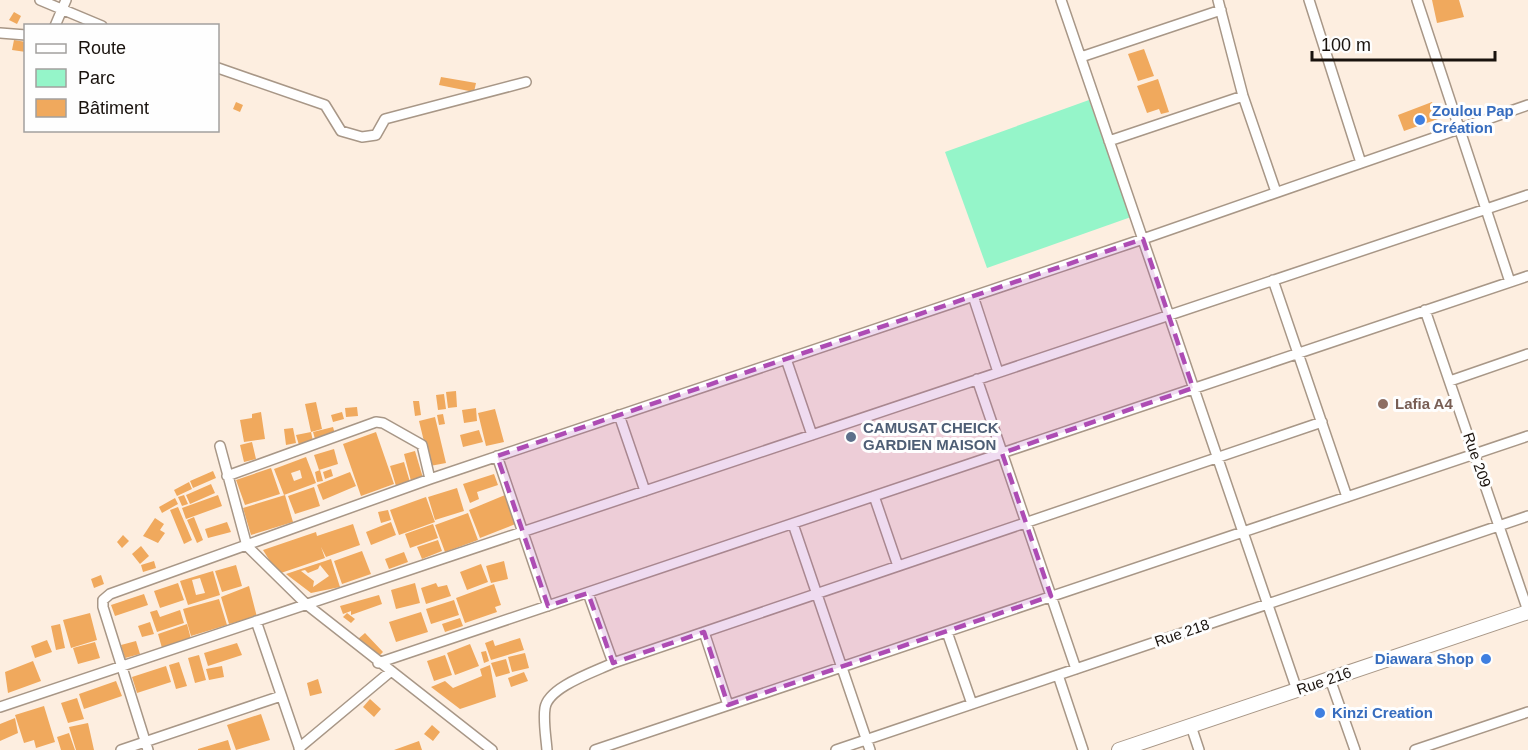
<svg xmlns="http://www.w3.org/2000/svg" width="1528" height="750" font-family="Arial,sans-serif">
<rect width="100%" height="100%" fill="#fdeee0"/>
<!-- green -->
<path fill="#95f5c9" d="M1089,100L1131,217L987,268L945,152Z"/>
<!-- building -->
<path fill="#f0a95d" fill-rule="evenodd" d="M1432,0H1459L1464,17L1437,23Z
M14,12L21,16L17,24L9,20Z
M14,40L26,42V52L12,50Z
M1144,49L1154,76L1138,81L1128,54Z
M441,77L476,83L474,92L439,85Z
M1158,79L1169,112L1161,114L1159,109L1147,113L1137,86Z
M236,102L243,105L240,112L233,109Z
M1432,102L1438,119L1404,131L1398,115Z
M456,391L457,407L448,408L446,392Z
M444,394L446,409L438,410L436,395Z
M413,401H419L421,415L415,416Z
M316,402L322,429L311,432L313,441L299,445L296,435L311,432L305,404Z
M357,407L358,416L346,417L345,408Z
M476,408L477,421L464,423L462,410Z
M495,409L504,442L486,446L478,413Z
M261,412L265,439L244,442L240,420L252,418V414Z
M342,412L344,419L333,422L331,415Z
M443,414L445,424L439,425L437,415Z
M435,417L446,463L430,466L419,421Z
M333,427L335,434L315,439L313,432Z
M293,428L296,443L286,445L284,429Z
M479,430L483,442L463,447L460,435Z
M376,432L394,484L361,496L343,444Z
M252,442L256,459L244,462L240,445Z
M334,449L338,464L319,470L314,455Z
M415,451L423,478L411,481L404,454Z
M306,457L316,483L284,495L274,469ZM300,470L302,478L294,481L291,473Z
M404,462L410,482L396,486L390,466Z
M271,468L280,494L245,505L236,480Z
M331,469L333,476L325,479L323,472Z
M320,470L323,481L317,482L315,472Z
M213,471L216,478L193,488L190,481Z
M350,472L356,486L323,500L317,485Z
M494,474L498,485L477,492L479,499L470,503L463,484Z
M189,482L192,489L177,496L174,490Z
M211,484L215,493L190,504L186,495Z
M314,487L320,506L295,514L288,496Z
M457,488L464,511L435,520L428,497Z
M184,495L188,504L182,506L178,497Z
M218,495L222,506L186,519L182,508Z
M285,495L293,522L251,535L243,508Z
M505,495L518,523L480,538L469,510Z
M426,497L435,522L399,535L390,510Z
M175,498L178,504L162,513L159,507Z
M178,507L192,540L184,544L170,510Z
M388,510L391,520L381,523L378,512Z
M468,513L478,540L445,552L435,525Z
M194,517L203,540L197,543L187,520Z
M155,518L164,524L160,530L165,533L158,543L143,536Z
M227,522L231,532L208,538L205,529Z
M391,522L396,535L371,545L366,532Z
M353,524L360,545L326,557L321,547L325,558L278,574L263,550L316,532L317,536Z
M433,524L438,538L410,548L405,534Z
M123,535L129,541L122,548L117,542Z
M438,540L442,551L422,559L417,547Z
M141,546L149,556L140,564L132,554Z
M362,551L371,574L342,584L334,561Z
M404,552L408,562L389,569L385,559Z
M331,559L340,587L311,593L286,574ZM320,565L329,576L313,587L314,581L301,571L305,570L308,573L318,569Z
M154,561L156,568L143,572L141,565Z
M504,561L508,579L491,583L486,566Z
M481,564L488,582L467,590L460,572Z
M236,565L242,586L222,592L215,571Z
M213,571L220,595L188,605L180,581ZM200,578L205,593L196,595L192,580Z
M101,575L104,584L94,588L91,579Z
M178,583L184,600L160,608L154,591Z
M415,583L420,603L396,609L391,590Z
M436,583L438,587L447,585L451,596L426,604L421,588Z
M494,584L501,605L495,607L497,612L465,623L456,598Z
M249,586L257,617L229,624L221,597Z
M144,594L148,605L115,616L111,605Z
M379,595L382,604L351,615V611L343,614L340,606Z
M219,599L227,625L191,636L183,609Z
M454,600L459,615L431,624L426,609Z
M157,610L160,617L180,610L184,623L157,632L150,612Z
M421,612L428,632L396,642L389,622Z
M90,613L97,640L71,648L63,620Z
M347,613L355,619L351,623L343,617Z
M460,618L463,626L445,632L442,624Z
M150,622L154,634L142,637L138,626Z
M60,624L65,648L56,650L51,626Z
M187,624L191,639L162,648L158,634Z
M365,633L383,652L376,659L358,639Z
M520,638L524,650L491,660L485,643L493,640L495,646Z
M47,640L52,652L35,658L31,646Z
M136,641L140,654L125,658L121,645Z
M95,642L100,658L78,664L73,648Z
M237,643L242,655L208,666L204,653Z
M470,644L479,666L455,675L447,653Z
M486,651L489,661L484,663L481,652Z
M525,653L529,668L512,672L508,657Z
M199,655L206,680L195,683L188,658Z
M445,655L452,675L434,681L427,661Z
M506,659L510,673L496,677L491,663Z
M33,661L41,681L8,693L5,672Z
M179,662L187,686L176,689L169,665Z
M490,665L496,697L460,709L431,687L445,681L453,688L482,676L480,669Z
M166,666L171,682L137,693L132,677Z
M222,666L224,677L209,680L206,669Z
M524,672L528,681L511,687L508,678Z
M318,679L322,693L310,696L307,683Z
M116,681L122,696L84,709L79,694Z
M77,698L84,719L68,723L61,703Z
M370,699L381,709L374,717L363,707Z
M44,706L55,742L36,748L34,740L24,743L15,715Z
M261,714L270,740L236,750L227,725Z
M15,718L18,733L0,741V724Z
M88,723L94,750H76L69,727Z
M432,725L440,732L433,741L424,734Z
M69,733L75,750H61L57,737Z
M228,740L231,750H198V749Z
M419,741L422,750H394Z"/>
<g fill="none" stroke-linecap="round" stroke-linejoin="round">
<!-- street casing -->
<g stroke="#a89787" stroke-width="12">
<path id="street" d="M40,0L102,26
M1061,0L1297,690
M1218,0L1243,96L1276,192
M1309,0L1361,163
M1417,0L1510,282
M55,26L66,0
M0,33L26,35
M1081,57L1221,10
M218,68L325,105L341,131L362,137L376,135L385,119L526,82
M1109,141L1243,96
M1273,280L1347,497
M973,296L998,372
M1425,310L1528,611
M786,359L812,435
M977,379L1076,669
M1450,381L1528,354
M619,415L645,491
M220,446L247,546L306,604L492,750
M497,456L548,606
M227,476L376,422L383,423L422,445L430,479
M874,496L898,566
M793,524L870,750
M588,593L613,663
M256,621L300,750
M704,632L728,705
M947,632L972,704
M378,663L1528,276
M1058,675L1083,750
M1330,679L1355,750
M0,707L1528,195
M1191,726L1199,750
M299,748L390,672
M121,750L281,696
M148,750L103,607V600L110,594L430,479L1143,239L1528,105
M547,750C546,737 543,721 545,708C548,687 594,672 613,663L1322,422
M595,750L1528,436
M836,750L1528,516
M1415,750L1528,712"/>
</g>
<!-- secondary casing -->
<g stroke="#a89787" stroke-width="16">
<path id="secondary" d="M1119,750L1528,612"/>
</g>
<!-- street -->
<use href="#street" stroke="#fff" stroke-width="9"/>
<!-- secondary -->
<use href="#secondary" stroke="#fff" stroke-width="14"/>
</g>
<!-- marked area -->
<path fill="#ad4cb4" fill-opacity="0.2" stroke="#ad4cb4" stroke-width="4.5" stroke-dasharray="12 8" stroke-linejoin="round" d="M1143,239L1193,388L1002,453L1051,596L728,705L704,632L613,663L588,593L548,606L497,456Z"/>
<!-- markers -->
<g fill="#3f7fe0" stroke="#fefefe" stroke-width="2">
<circle cx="1420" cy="120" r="6"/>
<circle cx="1486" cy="659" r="6"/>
<circle cx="1320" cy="713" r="6"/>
</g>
<circle fill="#8d6e63" stroke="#fefefe" stroke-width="2" cx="1383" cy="404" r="6"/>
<circle fill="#5c6f8a" stroke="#fefefe" stroke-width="2" cx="851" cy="437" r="6"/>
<g text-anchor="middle" stroke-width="6" stroke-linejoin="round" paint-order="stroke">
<!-- shop labels -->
<g font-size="15" font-weight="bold" fill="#366cbe" stroke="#fefefe" text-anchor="start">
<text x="1432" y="116">Zoulou Pap<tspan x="1432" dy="17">Création</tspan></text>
<text x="1474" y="664" text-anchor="end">Diawara Shop</text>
<text x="1332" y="718">Kinzi Creation</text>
</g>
<!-- education labels -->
<g font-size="15" font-weight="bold" fill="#785e54" stroke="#fefefe" text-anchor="start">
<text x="1395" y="409">Lafia A4</text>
</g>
<!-- service labels -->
<g font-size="15" font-weight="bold" fill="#4e5e75" stroke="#fefefe" text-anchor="start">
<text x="863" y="433">CAMUSAT CHEICK<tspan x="863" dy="17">GARDIEN MAISON</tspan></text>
</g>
<!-- street labels -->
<g font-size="15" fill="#19120d" stroke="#fefefe">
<text transform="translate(1477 460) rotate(71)" y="5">Rue 209</text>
<text transform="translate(1182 633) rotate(-19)" y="5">Rue 218</text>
<text transform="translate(1324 681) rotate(-19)" y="5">Rue 216</text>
</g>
</g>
<!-- legend -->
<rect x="24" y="24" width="195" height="108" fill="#fefefe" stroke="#a2a09e" stroke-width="1.5"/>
<rect x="36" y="44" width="30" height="9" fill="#ffffff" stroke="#a2a09e" stroke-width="1.5"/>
<text x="78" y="54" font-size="18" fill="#19120d">Route</text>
<rect x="36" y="69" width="30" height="18" fill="#95f5c9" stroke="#a2a09e" stroke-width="1.5"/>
<text x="78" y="84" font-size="18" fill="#19120d">Parc</text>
<rect x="36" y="99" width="30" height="18" fill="#f0a95d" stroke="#a2a09e" stroke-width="1.5"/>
<text x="78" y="114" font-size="18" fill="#19120d">Bâtiment</text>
<!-- scale -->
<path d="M1312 51v9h183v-9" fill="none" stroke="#19120d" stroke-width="3"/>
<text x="1321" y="51" font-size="18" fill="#19120d" stroke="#fefefe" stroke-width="4.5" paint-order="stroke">100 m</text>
</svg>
